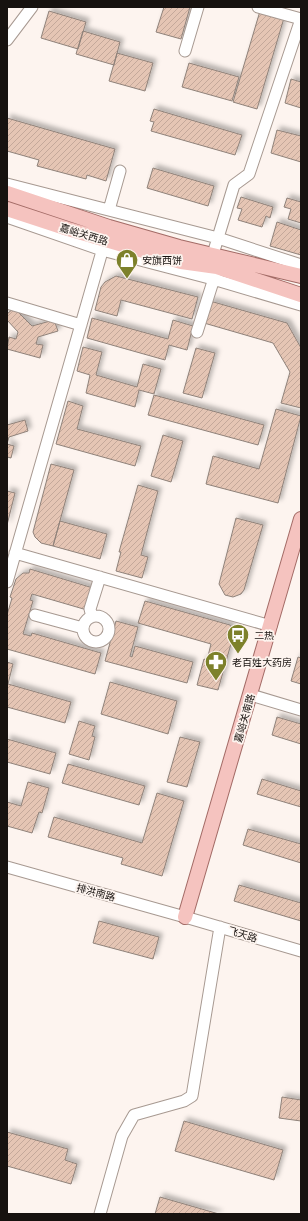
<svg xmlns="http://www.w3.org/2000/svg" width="308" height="1221" font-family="Figtree,'Noto Sans SC',sans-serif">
<defs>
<pattern id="building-hatch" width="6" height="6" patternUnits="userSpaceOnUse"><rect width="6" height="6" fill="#e5c5b4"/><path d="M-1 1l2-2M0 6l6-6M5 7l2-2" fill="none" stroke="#c4a89a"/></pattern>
<filter id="shadow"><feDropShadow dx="3.5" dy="-3.5" stdDeviation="2" flood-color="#0004"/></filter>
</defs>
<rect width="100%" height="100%" fill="#fdf4ef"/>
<!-- building -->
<path fill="url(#building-hatch)" stroke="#8f827a" filter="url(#shadow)" d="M164,7H190L181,39L156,32Z
M49,11L86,22L78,49L41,38Z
M260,11L284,18L257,109L233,102Z
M83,31L120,42L114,65L76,54Z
M117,53L153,63L145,91L109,81Z
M189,63L239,77L232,101L182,87Z
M291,79L301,82V108L285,103Z
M154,109L242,135L235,155L151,131L154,122L150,121Z
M7,118L115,149L106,181L87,175L86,179L37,166L39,160L7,151Z
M277,130L301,136V162L271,153Z
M153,168L214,186L208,206L147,188Z
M241,197L273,207L270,218L266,216L262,227L238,220L242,209L237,208Z
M287,198L301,202V223L288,219L291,209L284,207Z
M277,222L301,230V255L270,246Z
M116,276L198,297L192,319L121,300L117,316L95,310L101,287L105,282Z
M210,301L287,323L301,348V408L281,403L290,372L273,343L204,323Z
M14,308L32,326L54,320L58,331L38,337L36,344L43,345L40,358L7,349L9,337L16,339L18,332L7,320V314Z
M92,318L168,339L173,320L193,326L187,350L169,345L165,360L87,338Z
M83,347L102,352L96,375L137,387L143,364L161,369L154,394L139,390L135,407L86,393L90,375L77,371Z
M196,348L215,353L202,398L183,393Z
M154,395L264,425L258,445L148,415Z
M68,401L83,406L77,429L141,446L135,466L56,444Z
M276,409L301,416L278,503L206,484L213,456L259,469Z
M25,420L28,431L9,437L7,444L14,446L11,458L7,457V425Z
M163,435L183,441L171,482L151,476Z
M51,464L74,470L53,546L41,543L35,537L33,532Z
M138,485L158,491L141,555L148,557L142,578L116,571L121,552H119Z
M7,491L15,493L7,525Z
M236,518L263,525L244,590L241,594L233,597L225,595L219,584Z
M60,521L107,534L100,559L53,546Z
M30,569L93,588L87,610L32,594L30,600L33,601L23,634L31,636L32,633L101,653L95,674L7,649V615L12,598L10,597L16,579L23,573H29Z
M145,601L230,625L234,633L218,690L197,685L204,659L207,660L211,644L138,623Z
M116,621L138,627L130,656L132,657L135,646L193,662L187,683L105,661Z
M298,657L301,658V684L291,681Z
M7,662L13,664L8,684L71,702L65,723L7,707Z
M110,682L177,701L168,734L101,714Z
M277,717L301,724V744L272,735Z
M79,721L95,726L92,736L95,737L89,760L69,754Z
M180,737L200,742L187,787L167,782Z
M7,739L56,753L50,774L7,762Z
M68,764L145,786L139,805L62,783Z
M262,779L301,791V807L257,794Z
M28,782L49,788L42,813L39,812L32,833L7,826V802L21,806Z
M157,793L184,801L162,876L121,864L123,858L48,837L54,817L142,843Z
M248,829L301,844V863L243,845Z
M239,885L301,903V921L234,901Z
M99,921L159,937L153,959L93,943Z
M282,1097L301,1100V1121L279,1118Z
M184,1121L283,1150L274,1180L175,1151Z
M7,1132L68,1149L65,1160L77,1164L71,1184L7,1166Z
M160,1197L219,1214H155Z"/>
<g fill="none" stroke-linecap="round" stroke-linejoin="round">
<!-- minor casing -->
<g stroke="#a79991" stroke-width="13">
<path id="minor" d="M258,7L301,19
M7,40L32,7
M185,51L198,7
M7,184L218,238L301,265
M109,210L120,171
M7,217L102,250L213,279L301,305
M213,254L234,185L249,174L301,19
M7,303L81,325
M197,332L216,272
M15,553L271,626
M7,582L107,234
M35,615L83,628
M83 629a13 13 0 1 1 26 0a13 13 0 1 1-26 0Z
M92,617L90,609L100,577
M251,695L301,710
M7,867L185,917L301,951
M100,1214L122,1136L134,1115L184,1101L192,1096L220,927"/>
</g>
<!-- major casing -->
<g stroke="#a36b66" stroke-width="16">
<path id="major" d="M7,193L109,227L179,247L301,276
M7,209L68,229L181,262L217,267L301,295
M185,917L301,519"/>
</g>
<!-- minor -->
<use href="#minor" stroke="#fff" stroke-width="11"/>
<!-- major -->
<use href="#major" stroke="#f5c3bf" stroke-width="14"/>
</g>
<!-- icons -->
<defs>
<g id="shop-pin" transform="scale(1.15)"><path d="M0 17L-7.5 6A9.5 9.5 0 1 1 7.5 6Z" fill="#7d812b" stroke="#fdf4ef"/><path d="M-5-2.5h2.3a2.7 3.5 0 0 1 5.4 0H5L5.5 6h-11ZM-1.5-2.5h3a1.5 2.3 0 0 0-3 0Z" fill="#fff"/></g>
<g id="bus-pin" transform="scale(1.15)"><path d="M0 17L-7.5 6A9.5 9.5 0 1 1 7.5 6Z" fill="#7d812b" stroke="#fdf4ef"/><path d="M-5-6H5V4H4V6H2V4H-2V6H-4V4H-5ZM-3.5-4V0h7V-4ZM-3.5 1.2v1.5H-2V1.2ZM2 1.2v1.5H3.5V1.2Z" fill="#fff"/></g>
<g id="pharmacy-pin" transform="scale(1.15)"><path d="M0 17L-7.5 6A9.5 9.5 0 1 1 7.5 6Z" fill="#7d812b" stroke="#fdf4ef"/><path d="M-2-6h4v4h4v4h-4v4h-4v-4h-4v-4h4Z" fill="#fff"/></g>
</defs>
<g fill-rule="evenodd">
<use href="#shop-pin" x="127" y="260"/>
<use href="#bus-pin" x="238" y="635"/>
<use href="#pharmacy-pin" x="216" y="662"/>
</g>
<g text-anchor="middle" stroke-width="3.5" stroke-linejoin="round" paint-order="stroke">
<!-- street labels -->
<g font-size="10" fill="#17120f" stroke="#fdf4ef">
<text transform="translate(84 234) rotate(17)" y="4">嘉峪关西路</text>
<text transform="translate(244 718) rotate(-74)" y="4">嘉峪关南路</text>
<text transform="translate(96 892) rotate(15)" y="4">排洪南路</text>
<text transform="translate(243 934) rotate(17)" y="4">飞天路</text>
</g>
<!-- poi labels -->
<g font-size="10" fill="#17120f" stroke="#fdf4ef" text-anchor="start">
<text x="142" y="264">安旗西饼</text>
<text x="254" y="639">二热</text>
<text x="232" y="666">老百姓大药房</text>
</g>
</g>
<!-- border -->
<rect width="308" height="1221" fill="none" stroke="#17120f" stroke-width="16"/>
</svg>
